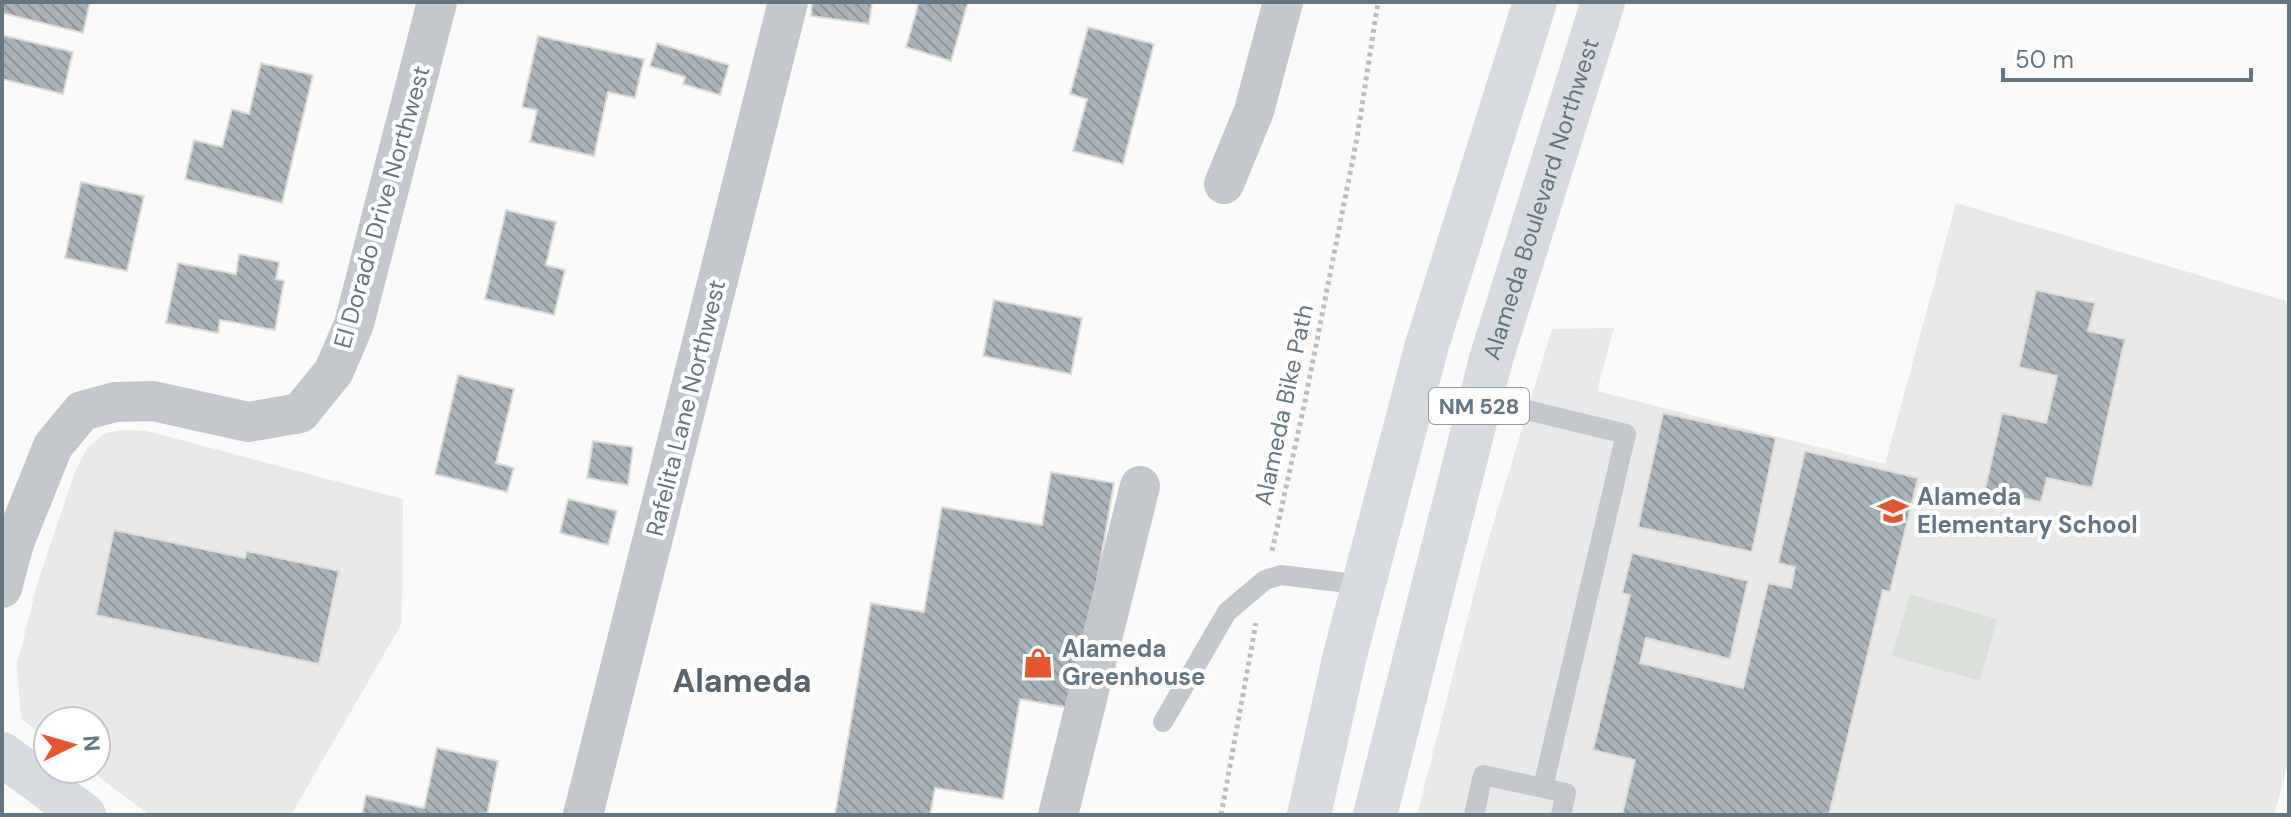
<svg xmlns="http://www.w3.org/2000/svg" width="2291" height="817" font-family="'DM Sans',sans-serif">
<defs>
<pattern id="building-back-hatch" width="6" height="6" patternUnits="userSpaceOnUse" patternTransform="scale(2)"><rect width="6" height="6" fill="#aab3b9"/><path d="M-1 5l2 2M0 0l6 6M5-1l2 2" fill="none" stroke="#8e969c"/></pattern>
</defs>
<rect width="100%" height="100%" fill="#fafaf8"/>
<!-- built -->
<path fill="#e8e9e9" d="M1956,203L2289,302V760L2274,815H1417L1483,558L1552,329L1614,328L1597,391L1885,464Z
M122,430L147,431L403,499L402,623L291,815H150L88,769H96V721H48V739L21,719L17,664L38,581L76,469L88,447L105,433Z"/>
<!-- green -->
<path fill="#dadfd7" d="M1910,594L1997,619L1980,681L1892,656Z"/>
<!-- building -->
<path fill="url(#building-back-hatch)" stroke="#dcdcda" stroke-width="2" d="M2,2H90L83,33L2,13Z
M812,2H872L869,24L811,16Z
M919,2H968L951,61L906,47Z
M1088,27L1154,44L1123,164L1073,151L1087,99L1070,94Z
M2,35L73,52L63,94L2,79Z
M538,36L644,59L635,98L608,92L594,156L530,142L537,110L522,107Z
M657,43L729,65L720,95L683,84L685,77L650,66Z
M261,63L313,75L282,203L185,179L194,140L222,147L232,109L249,114Z
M81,182L144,196L127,271L65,258Z
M506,210L556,222L546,265L565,270L554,315L485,299Z
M239,254L279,262L276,279L284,281L275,330L220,320L218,333L166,323L178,263L236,274Z
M2036,290L2095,303L2088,331L2125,339L2092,488L2047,478L2041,502L1985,490L2002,413L2046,423L2057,376L2019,367Z
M994,300L1082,318L1071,374L983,356Z
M458,375L514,389L496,463L514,468L507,492L435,474Z
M1663,413L1776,438L1752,552L1638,527Z
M593,441L633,447L628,485L587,478Z
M1805,451L1918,478L1890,592L1883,590L1829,815H1622L1635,760L1593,750L1630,595L1622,593L1632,553L1748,581L1730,659L1646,638L1640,663L1743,688L1768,583L1791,588L1795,567L1778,563Z
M1051,472L1114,483L1075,709L1020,699L1003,799L935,788L930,815H835L871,603L924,612L942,507L1042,525Z
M568,499L617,511L608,545L560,533Z
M114,530L245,558L247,551L339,571L319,664L96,615Z
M437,748L498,761L487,815H362L366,795L424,808Z"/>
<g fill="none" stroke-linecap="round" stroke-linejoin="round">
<!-- path -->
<path stroke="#bbbfc2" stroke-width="5" stroke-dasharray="4 4" stroke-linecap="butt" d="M1272,551L1304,406L1357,138L1378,2
M1221,815L1256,623"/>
<!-- lane -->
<path stroke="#c3c8cc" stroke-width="20" d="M1481,399L1626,434L1543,787
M1163,722L1227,612L1265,580L1281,575L1364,585
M1474,815L1483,775L1566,793L1561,815"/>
<!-- street -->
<path stroke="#c3c8cc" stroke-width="40" d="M1224,184L1254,111L1283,2
M2,588L14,543L53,446L82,411L115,402L153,401L248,422L300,413L334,371L354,324L437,2
M583,815L788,2
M1058,815L1140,486"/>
<!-- secondary -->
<path stroke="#d6dbdf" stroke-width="44" d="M2,754L84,815"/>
<!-- primary -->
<g stroke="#d6dbdf" stroke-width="44">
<path d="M1309,815L1345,655L1427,345L1535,2"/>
<path id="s1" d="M1375,815L1491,359L1603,2"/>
</g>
</g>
<!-- icons -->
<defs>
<g id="school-bare" transform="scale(2.4)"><path d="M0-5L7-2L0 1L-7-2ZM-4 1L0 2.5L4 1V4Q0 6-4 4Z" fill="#e4572e" stroke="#fff" stroke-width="2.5" paint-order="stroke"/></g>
<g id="shop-bare" transform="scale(2.4)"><path d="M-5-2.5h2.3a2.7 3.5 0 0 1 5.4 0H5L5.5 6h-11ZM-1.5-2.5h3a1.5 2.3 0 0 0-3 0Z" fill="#e4572e" stroke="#fff" stroke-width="2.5" paint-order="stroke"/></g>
</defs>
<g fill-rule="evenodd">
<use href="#school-bare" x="1893" y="511"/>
<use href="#shop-bare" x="1038" y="663"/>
</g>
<g text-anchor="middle" stroke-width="8" stroke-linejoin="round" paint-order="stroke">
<!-- shield labels -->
<rect fill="#fff" stroke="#939fa8" stroke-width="2" x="1429" y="388" width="100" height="36" rx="6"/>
<g font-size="22" font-weight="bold" fill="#657683">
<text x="1479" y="414">NM 528</text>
</g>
<!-- street labels -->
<g font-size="24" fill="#657683" stroke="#fff">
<text dy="8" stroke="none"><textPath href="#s1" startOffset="638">Alameda Boulevard Northwest</textPath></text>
<text transform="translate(382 207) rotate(-74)" y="8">El Dorado Drive Northwest</text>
<text transform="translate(1284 405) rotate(-78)" y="8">Alameda Bike Path</text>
<text transform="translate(686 408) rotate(-76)" y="8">Rafelita Lane Northwest</text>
</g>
<!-- poi labels -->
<g font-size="24" font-weight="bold" fill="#657683" stroke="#fff" text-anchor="start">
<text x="1917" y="505">Alameda<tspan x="1917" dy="28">Elementary School</tspan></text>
<text x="1062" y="657">Alameda<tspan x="1062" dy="28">Greenhouse</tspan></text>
</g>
<!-- district labels -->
<g font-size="32" font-weight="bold" fill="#57646e" stroke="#fff">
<text x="742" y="692">Alameda</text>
</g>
</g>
<!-- border -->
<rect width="2291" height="817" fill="none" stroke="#657683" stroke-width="8"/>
<!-- north arrow -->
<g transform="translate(72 745) rotate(85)"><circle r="38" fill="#ffffff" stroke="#c1c8cd" stroke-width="2"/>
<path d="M0-6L14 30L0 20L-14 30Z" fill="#e4572e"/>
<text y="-12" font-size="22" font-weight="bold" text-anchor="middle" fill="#657683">N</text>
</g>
<!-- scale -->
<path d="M2003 68v12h248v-12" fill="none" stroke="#657683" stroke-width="4"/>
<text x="2015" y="68" font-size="24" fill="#657683" stroke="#ffffff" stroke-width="6" paint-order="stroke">50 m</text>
</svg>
